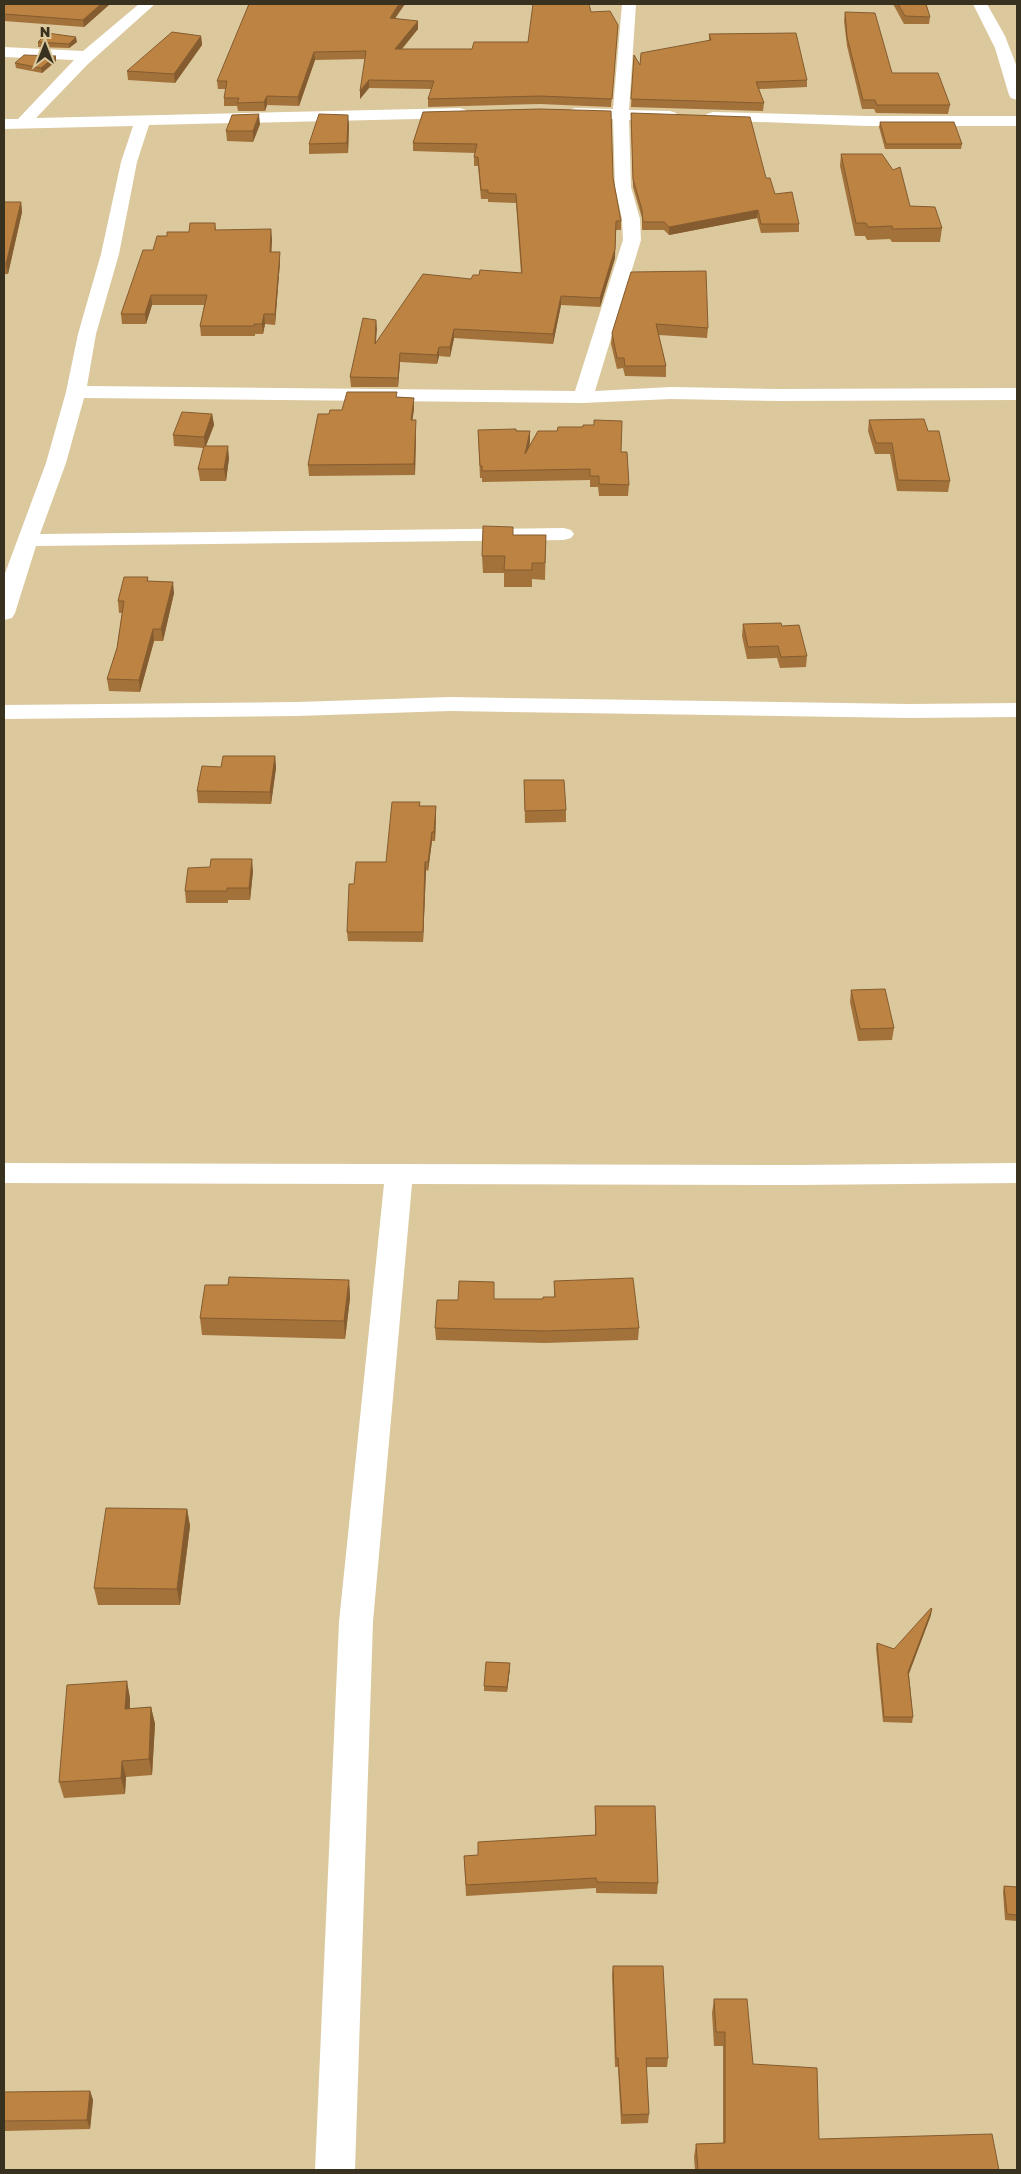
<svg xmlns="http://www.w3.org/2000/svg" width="1021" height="2174" font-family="'Golos Text',sans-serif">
<rect width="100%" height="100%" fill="#dbc89d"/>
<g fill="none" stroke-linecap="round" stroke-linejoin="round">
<!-- minor -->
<path fill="#fff" fill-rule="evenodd" d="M139,4H155L88,64L36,118L460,108L466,110L468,113L466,116L460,118L149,125L137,162L119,254L96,334L87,386L575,391L623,240L622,219L615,187L613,119L575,118L569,116L567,113L569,110L575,108L613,109L622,4H636L629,110L670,111L676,113L678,116L676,119L670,121L629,120L631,187L640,219L641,240L595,391L671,387L778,389L1017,388V400L778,401L671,399L583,403L84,398L66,463L40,534L564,528L571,530L574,534L571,538L564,540L36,546L15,613L12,618L4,620V576L46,463L66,392L78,334L101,254L121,162L133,126L4,129V119H18L74,60L4,57V47L83,51Z
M973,4H987L1005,36L1017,67V100L1011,98L1009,95L995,48Z
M713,112L867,116H1017V126H867L707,120L705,117L707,114Z
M450,697L909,704L1017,703V717L909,718L450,711L297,716L4,719V705L297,702Z
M4,1163L797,1165L1017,1163V1183L797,1185L412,1184L373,1622L355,2170H315L339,1622L384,1184L4,1183Z"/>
</g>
<!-- wall -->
<path fill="#a3713a" d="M4,4H110L84,27L4,21Z
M893,4H926L930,17L929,24H904Z
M591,12L618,25L611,107L540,104L428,107V99L431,89L369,88L360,99L365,59L315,60L299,106L267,105L265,111H238L237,106H224V98L226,89H218L217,81L395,18L418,29L402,49H472L528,42Z
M845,12L892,73L950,105L948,114L876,113L874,109H862L847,46L844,21Z
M709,34L807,80V87L759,89L764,103L763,111L631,107L634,55L640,65L709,40Z
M201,36L202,45L175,83L128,80L127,71Z
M38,42H77L69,48L38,47Z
M56,56V61L42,73L16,68L15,63Z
M423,112L613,178L621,221V230H616L615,258L600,307L561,305L553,344L454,338L450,357L439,356L437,364L400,362L398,387H351L350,377L376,320V343L479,275L521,273L516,203L488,202V199H481L478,166H474V157L475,153L413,151V143Z
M631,113L766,178L775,194L799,224V232L761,233L757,218L669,235L664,230H642V218L633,187Z
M880,122L962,144L961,149H885L879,127Z
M260,124L253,142L227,141L226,131Z
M349,125L348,153L309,154V144Z
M841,154L910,206L942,228L940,242H892L890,239L867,240L865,236H855L840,166Z
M4,202H21L22,212L8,274H4Z
M215,223L216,230L272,239L271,252L280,262L275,325L265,324L263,334H255V336H201L200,326L204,305H152L146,324H122L121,314L153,250L167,236L189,232Z
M631,272L708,328L707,338L659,335L666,366V377L625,376L623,368L617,369L611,344L612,333Z
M397,397L414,398V409L412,420L416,431L415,475L309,476L308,465L329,414Z
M212,414L214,425L206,446L229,458L226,481H200L198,469L204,448L174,446L173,435Z
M869,420L928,431L950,481L948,492L897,491L890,454H875L868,431Z
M478,430L530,431V442L529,447L621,452L629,485L628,496H599L598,487H590V480L482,482V478H480Z
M513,535H546L545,580L532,579V587H504V573H483L482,556Z
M148,577V581L174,593L163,641H154L140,692L109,691L107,679L117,648L122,613H119L118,601Z
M743,624L782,626L807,656L806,667L780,668L777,658L747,659L742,636Z
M275,756L276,768L271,804L198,803L197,791L221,767Z
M524,780L566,810V822L525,823Z
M420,802V806H436V815L435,841H432L428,871L426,870L423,942L348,941L347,932L354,884L386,862Z
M253,871L250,900H228V903H186L185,891Z
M851,990L894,1028L892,1040L858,1041L850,1002Z
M349,1280L350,1298L345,1339L202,1335L200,1318L228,1285Z
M554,1281L639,1328L638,1340L545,1343L436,1340L435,1328L458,1300L543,1299L554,1297Z
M187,1509L190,1526L180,1605H98L94,1588Z
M931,1615L909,1674L913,1717L912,1723L883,1722L876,1648L877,1643L894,1649Z
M510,1668L507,1692L484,1691V1686Z
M130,1698V1709L151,1707L155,1724L152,1775L126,1777L125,1794L64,1798L59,1782Z
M595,1806L658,1883L657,1894L596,1893V1888L466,1896L464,1856L478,1855L595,1835Z
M1004,1886L1017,1887V1921L1005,1920L1003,1892Z
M613,1966L668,2058L667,2067H646L649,2114L648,2123L621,2124L618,2067H615L612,1975Z
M714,1999L753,2064L819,2139L999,2170H695L694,2157L696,2144L723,2143V2046H714L712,2013Z
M90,2091L93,2100L90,2129L4,2131V2096Z"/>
<!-- shaded-wall -->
<path fill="#845c2f" d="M101,4H110L84,27L83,20Z
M399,4H405L390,26V18Z
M418,21V29L395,57V49Z
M201,36L202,45L175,83L174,74Z
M76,37L77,42L69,48V44Z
M314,52L315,60L299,106L298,97Z
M56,56V61L42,73L41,68Z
M369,80V88L360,99V91Z
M267,96V105L265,111L264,102Z
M259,114L260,124L253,142V131Z
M348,115L349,125L348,153L347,143Z
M21,202L22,212L8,274L6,264Z
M758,210L757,218L669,235V227Z
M271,229L272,239L271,262L270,252Z
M615,249V258L600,307V298Z
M280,252V262L275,325V314Z
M151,295L152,305L146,324L145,314Z
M561,296V305L553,344V334Z
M264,314L265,324L263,334L262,324Z
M376,320L377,329L375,354V344Z
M454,329V338L450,357V347Z
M439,347V356L437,364V355Z
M400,353V362L398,387V378Z
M414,398V409L411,431V420Z
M212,414L214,425L205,448L204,437Z
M416,420V431L415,475L414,464Z
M530,431V442L525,465V454Z
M228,446L229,458L226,481L224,469Z
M173,582L174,593L163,641L161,629Z
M153,629L154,641L140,692L139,680Z
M275,756L276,768L271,804L270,792Z
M436,806V815L435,841L434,832Z
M432,832V841L428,871V862Z
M252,859L253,871L250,900L249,888Z
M425,862L426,870L423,942V932Z
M349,1280L350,1298L345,1339L344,1321Z
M187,1509L190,1526L180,1605L177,1589Z
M932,1609L931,1615L907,1678L908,1672Z
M510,1663V1668L507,1692V1687Z
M127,1681L130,1698L129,1725L125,1709Z
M151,1707L155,1724L152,1775L149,1759Z
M122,1761L126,1777L125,1794L121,1778Z
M90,2091L93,2100L90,2129L87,2120Z"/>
<!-- building -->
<path fill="#bd8343" stroke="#845c2f" d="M4,4H101L83,20L4,14Z
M249,4H399L390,18L418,21L395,49H472L474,42H528L533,4H589L591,12L610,11L618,25L612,99L540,96L428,99L434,81L369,80L360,91L366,51L314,52L298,97L267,96L264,102L237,103L239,98H224L227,81H217Z
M898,4H926L930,17L905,16Z
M845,12L875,13L892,73H938L950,105H877L875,100H863L847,37Z
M172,32L201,36L174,74L127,71Z
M47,33L76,37L69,44L38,42Z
M796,33L807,80L756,82L764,103L631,99L634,55L640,65L641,53L711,40L709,34Z
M24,55L56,56L41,68L15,63Z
M540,109L611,111L613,178L621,221H616L615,249L600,298L561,296L553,334L454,329L450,347H439L437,355L400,353L398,378L350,377L363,318L376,320L375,344L423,274L471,279L473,275H479L480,270L522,273L516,194L488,193V190H481L478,157H474L477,144L413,143L423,112Z
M631,113L750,117L766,178H770L775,194L792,192L799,224H761L758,210L669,227L664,222H643L642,210L633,179Z
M259,114L253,131H226L232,115Z
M319,114L348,115L347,143L309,144Z
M880,122H954L962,144H886Z
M841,154H882L893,170L900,167L910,206L935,207L942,228L893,229L892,226L868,227L866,223H856Z
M4,202H21L6,264H4Z
M190,223H215V230L271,229L270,252H280L275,314H264L262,324H254V326H200L207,295H151L145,314H121L143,250H153L157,236H167V232H189Z
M706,271L708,328L656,324L666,366H625L624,358H617L612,333L631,272Z
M347,392H397L396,397L414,398L411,420H416L414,464L308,465L318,414H329L330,410H342Z
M182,412L212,414L204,437L173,435Z
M924,419L928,431H939L950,481L898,480L892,443H876L869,420Z
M594,420L622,421L621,452H627L629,485L599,484V476H590V469L482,471V466H480L478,430L516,429V431H530L525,454L538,431H557L558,427H583V425H594Z
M204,446H228L224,469H198Z
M483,526L513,527V535H546L545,563H532V570H504L505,556H482Z
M124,577H148L147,581L173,582L161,629H153L139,680L107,679L117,648L124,601H118Z
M781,623L782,626L799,625L807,656L781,657L778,646L748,647L743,624Z
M223,756H275L270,792L197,791L202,766L221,767Z
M524,780H564L566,810L525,811Z
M392,802H420L419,806H436L434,832H432L428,862H425L423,932H347L349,884H354L356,862H386Z
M211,859H252L249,888H227V891H185L188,868L210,867Z
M885,989L894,1028L860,1029L851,990Z
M229,1277L349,1280L344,1321L200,1318L205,1285H228Z
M633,1278L639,1328L545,1331L435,1328L437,1300H458L459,1281L494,1282V1299H543V1297H555L554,1281Z
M106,1508L187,1509L177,1589L94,1588Z
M931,1608L932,1609L908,1672L913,1717H884L877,1643L894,1649Z
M486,1662L510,1663L507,1687L484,1686Z
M127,1681L125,1709L151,1707L149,1759L122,1761L121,1778L59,1782L67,1685Z
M595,1806H655L658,1883L597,1882L596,1878L466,1885L464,1856L478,1855V1842L596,1835Z
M1004,1886L1017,1887V1915L1007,1914Z
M613,1966H663L668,2058H646L649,2114L622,2115L618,2058H616Z
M714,1999H747L753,2064L817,2068L819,2139L992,2134L999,2170H698L696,2144L725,2143V2032H716Z
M90,2091L87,2120L4,2121V2092Z"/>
<!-- border -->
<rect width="1021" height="2174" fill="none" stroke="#393120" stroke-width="10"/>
<!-- north arrow -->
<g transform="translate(45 45)" stroke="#dbc89d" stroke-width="4" paint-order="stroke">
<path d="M0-4L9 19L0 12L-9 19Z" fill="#393120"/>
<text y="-8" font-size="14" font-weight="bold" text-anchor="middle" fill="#393120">N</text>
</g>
</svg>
